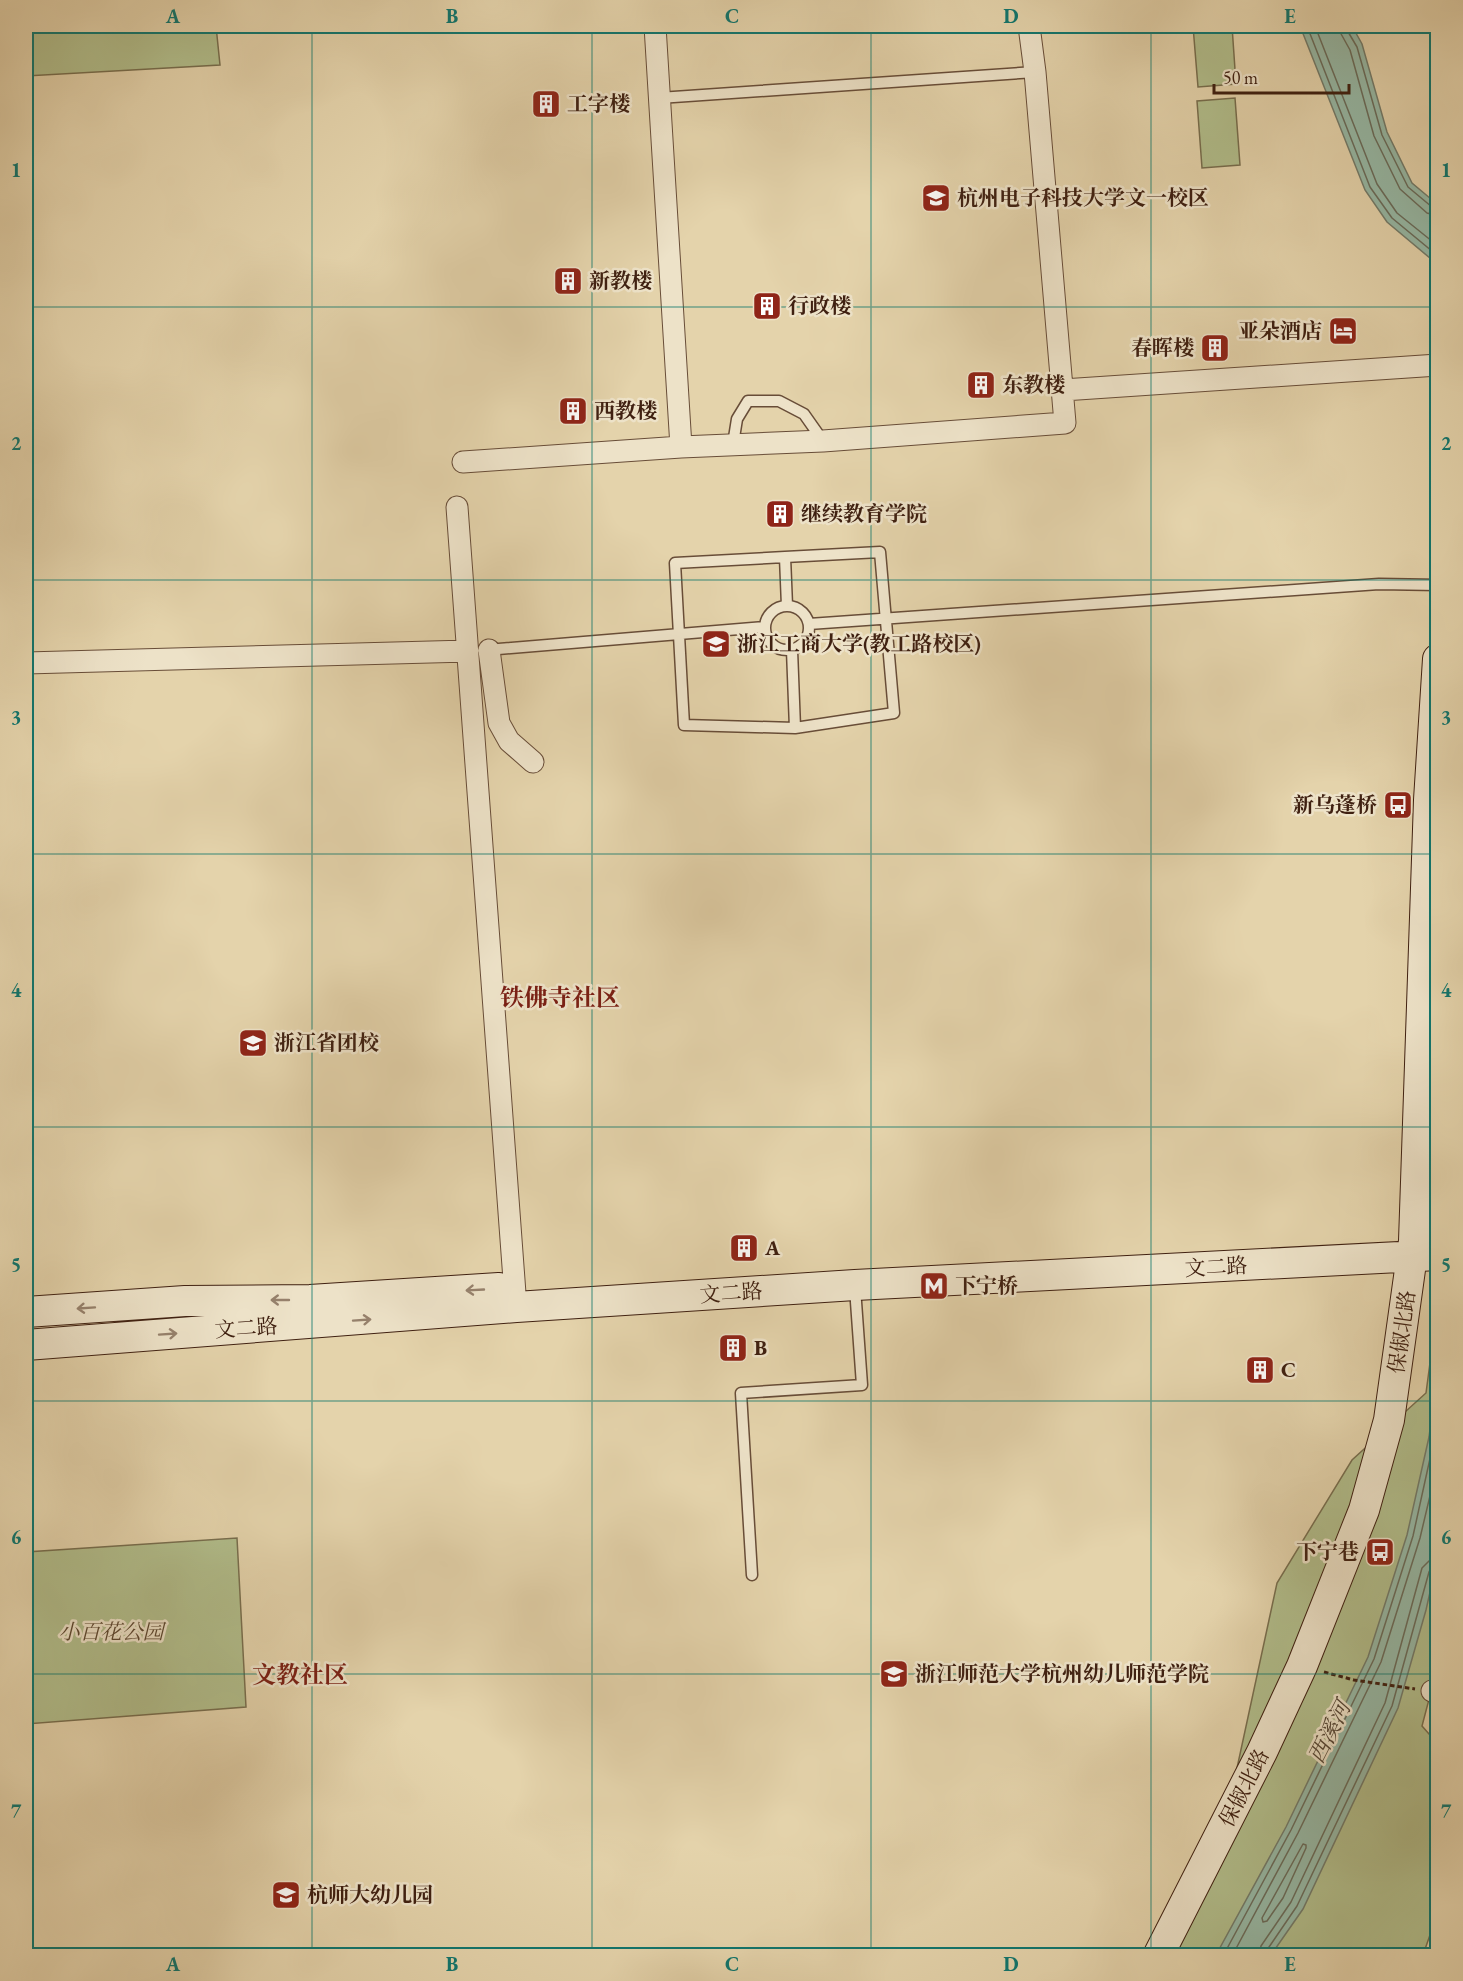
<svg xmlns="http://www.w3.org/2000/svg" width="1463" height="1981" font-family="'EB Garamond','Noto Serif SC',serif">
<rect width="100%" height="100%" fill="#e4d3ab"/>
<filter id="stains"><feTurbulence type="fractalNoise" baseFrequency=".00333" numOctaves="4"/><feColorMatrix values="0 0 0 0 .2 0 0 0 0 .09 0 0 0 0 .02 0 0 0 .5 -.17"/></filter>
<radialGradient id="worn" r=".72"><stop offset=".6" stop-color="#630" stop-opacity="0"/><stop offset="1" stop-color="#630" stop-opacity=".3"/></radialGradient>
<!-- green -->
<path fill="#b1bd8b" stroke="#786e4e" stroke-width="1.5" d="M26,26H216L220,65L26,76Z
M1193,26H1232L1236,84L1198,87Z
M1235,98L1240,165L1202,168L1197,101Z
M1437,1310L1438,1665L1422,1726L1437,1743L1438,1912L1423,1955L1144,1956L1229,1805L1277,1583L1352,1460L1426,1393Z
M237,1538L246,1707L26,1724V1552Z"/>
<!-- water -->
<path fill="#96b8a5" stroke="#737b6a" stroke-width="1.5" d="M1300,26H1352L1362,44L1387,132L1412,183L1437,204V264L1387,222L1365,190Z
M1437,1377V1561L1426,1610L1398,1708L1303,1909L1271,1955H1216L1286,1827L1368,1657L1407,1535L1429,1437Z"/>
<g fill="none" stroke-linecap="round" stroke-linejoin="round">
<!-- shore -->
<path stroke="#6a6c5b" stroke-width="1.5" d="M1307,26L1370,187L1392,218L1438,256
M1315,26L1377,184L1397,213L1438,246
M1339,26L1340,32L1350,50L1374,136L1400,189L1427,213L1438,216
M1347,26V30L1357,47L1382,135L1408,187L1432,207L1438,208
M1303,1844L1306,1845V1848L1283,1898L1267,1921L1263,1922L1262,1918Z
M1223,1956L1291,1830L1374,1659L1413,1536L1438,1422
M1232,1956L1298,1833L1381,1662L1420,1538L1438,1462
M1259,1956L1261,1946L1291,1902L1385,1703L1422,1568L1429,1561L1438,1559
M1266,1956L1267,1950L1297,1906L1392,1706L1429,1572L1432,1567L1438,1566"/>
<!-- service casing -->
<g stroke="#684d38" stroke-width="13">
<path id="service" d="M659,98L1035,72
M733,444L737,419L748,401H779L804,414L823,441
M785,557L880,552L894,713L795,728L792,650
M765 628a22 22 0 1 1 44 0a22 22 0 1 1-44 0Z
M787,606L785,557L675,563L684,725L795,728
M809,624L1379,584L1438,585
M487,650L765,627
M752,1575L741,1393L862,1385L855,1288"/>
</g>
<!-- minor casing -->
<g stroke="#684d38" stroke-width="23">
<path id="minor" d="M655,26L681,447
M1063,390L1438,365
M463,462L681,447L823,441L1065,423L1035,72L1029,26
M457,507L516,1307
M489,650L499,723L509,741L533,762
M26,663L468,651
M1432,1691L1438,1693"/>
</g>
<!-- secondary casing -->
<g stroke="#3f2011" stroke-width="32">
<path id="secondary" d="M26,1312L185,1301L310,1300L499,1288
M26,1345L516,1307L855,1285L1438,1255
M1158,1956L1262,1752L1302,1666L1364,1510L1389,1420L1414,1241L1429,800L1438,659"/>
</g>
<!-- path -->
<path stroke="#3f2011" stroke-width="3" stroke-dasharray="4.5 3" stroke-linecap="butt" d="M1324,1672L1354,1680L1415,1689"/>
<!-- service -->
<use href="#service" stroke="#ede2c8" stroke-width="10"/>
<!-- minor -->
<use href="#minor" stroke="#ede2c8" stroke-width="21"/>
<!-- secondary -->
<use href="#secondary" stroke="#ede2c8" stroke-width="30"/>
</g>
<!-- one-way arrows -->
<defs><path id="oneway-shaft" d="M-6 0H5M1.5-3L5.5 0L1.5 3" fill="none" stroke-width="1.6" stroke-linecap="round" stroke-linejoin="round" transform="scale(1.5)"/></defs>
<g stroke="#96816c">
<use href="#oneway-shaft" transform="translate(475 1290) rotate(177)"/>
<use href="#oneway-shaft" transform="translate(280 1300) rotate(180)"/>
<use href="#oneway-shaft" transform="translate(86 1308) rotate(176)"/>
<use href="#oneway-shaft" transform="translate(362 1320) rotate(-4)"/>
<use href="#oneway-shaft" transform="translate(168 1334) rotate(-4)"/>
</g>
<!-- grid -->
<path fill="none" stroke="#0f766e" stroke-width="1.5" stroke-opacity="0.55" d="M312,26V1956M592,26V1956M871,26V1956M1151,26V1956M26,307H1438M26,580H1438M26,854H1438M26,1127H1438M26,1401H1438M26,1674H1438"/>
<!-- icons -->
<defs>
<g id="building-square" transform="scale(1.5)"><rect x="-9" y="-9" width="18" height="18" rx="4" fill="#8f2418" stroke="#ede2c8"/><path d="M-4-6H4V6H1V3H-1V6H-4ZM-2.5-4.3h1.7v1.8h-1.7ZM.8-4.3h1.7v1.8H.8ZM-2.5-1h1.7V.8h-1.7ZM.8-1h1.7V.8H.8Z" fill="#fff"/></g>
<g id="university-square" transform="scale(1.5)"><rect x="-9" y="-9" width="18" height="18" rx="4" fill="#8f2418" stroke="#ede2c8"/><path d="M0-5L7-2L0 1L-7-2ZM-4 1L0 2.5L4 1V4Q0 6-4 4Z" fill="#fff"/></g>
<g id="hotel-square" transform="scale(1.5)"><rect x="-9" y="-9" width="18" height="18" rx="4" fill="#8f2418" stroke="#ede2c8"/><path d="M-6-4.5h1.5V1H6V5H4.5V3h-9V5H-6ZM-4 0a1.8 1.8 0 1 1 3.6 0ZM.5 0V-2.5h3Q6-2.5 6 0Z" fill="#fff"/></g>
<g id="bus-square" transform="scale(1.5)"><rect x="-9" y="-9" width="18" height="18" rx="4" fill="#8f2418" stroke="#ede2c8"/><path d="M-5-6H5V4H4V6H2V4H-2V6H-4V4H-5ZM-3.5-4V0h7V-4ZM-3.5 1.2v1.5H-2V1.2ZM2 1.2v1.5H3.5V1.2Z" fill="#fff"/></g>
<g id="school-square" transform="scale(1.5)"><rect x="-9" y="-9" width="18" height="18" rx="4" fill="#8f2418" stroke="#ede2c8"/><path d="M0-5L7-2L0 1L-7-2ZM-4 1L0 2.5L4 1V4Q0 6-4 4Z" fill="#fff"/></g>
<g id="metro-square" transform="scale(1.5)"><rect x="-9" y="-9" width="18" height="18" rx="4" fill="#8f2418" stroke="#ede2c8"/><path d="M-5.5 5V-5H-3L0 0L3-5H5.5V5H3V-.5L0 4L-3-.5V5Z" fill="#fff"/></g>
</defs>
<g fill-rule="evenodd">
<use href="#building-square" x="546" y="104"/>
<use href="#university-square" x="936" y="198"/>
<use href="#building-square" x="568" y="281"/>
<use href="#building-square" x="767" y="306"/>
<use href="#hotel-square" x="1343" y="331"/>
<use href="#building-square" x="1215" y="348"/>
<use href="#building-square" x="981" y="385"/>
<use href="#building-square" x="573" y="411"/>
<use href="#building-square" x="780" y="514"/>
<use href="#university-square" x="716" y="644"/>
<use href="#bus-square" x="1398" y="805"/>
<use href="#school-square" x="253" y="1043"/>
<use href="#building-square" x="744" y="1248"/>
<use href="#metro-square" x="934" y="1286"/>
<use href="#building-square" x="733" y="1348"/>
<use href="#building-square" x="1260" y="1370"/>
<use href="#bus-square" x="1380" y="1552"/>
<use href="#university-square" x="894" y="1674"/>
<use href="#school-square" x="286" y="1895"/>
</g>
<g text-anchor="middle" stroke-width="5" stroke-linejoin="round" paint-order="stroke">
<!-- poi labels -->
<g font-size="21" font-weight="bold" fill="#3f2011" stroke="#ede2c8" text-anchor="start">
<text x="567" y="111">工字楼</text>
<text x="957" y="205">杭州电子科技大学文一校区</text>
<text x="589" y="288">新教楼</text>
<text x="788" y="313">行政楼</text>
<text x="1322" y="338" text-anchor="end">亚朵酒店</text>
<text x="1194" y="355" text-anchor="end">春晖楼</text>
<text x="1002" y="392">东教楼</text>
<text x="594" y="418">西教楼</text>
<text x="801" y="521">继续教育学院</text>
<text x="737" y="651">浙江工商大学(教工路校区)</text>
<text x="1377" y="812" text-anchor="end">新乌蓬桥</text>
<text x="274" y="1050">浙江省团校</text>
<text x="765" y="1255">A</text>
<text x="955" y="1293">下宁桥</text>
<text x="754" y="1355">B</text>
<text x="1281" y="1377">C</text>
<text x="1359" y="1559" text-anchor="end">下宁巷</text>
<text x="915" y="1681">浙江师范大学杭州幼儿师范学院</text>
<text x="307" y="1902">杭师大幼儿园</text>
</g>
<!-- street labels -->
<g font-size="21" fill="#3f2011" stroke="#ede2c8">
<text transform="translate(1216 1267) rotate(-3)" y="7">文二路</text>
<text transform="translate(731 1293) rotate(-4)" y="7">文二路</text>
<text transform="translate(246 1328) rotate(-4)" y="7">文二路</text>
<text transform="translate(1402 1332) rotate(-82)" y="7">保俶北路</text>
<text transform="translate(1244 1788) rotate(-63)" y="7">保俶北路</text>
</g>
<!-- park labels -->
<g font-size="21" font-style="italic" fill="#5c4730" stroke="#ede2c8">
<text x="111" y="1639">小百花公园</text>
</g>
<!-- water labels -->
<g font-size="22" font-style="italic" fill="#554636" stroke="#ede2c8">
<text transform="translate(1329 1732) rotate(-63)" y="8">西溪河</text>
</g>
<!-- quarter labels -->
<g font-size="24" font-weight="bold" fill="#7a1f14" stroke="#ede2c8">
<text x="560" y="1006">铁佛寺社区</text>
<text x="300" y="1683">文教社区</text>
</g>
</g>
<!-- margin -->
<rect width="1463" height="1981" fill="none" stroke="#e4d3ab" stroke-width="66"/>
<!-- scale -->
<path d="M1214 84v9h135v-9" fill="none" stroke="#3f2011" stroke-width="3"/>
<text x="1223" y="84" font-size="18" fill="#3f2011" stroke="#ede2c8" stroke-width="4.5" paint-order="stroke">50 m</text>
<rect x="33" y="33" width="1397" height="1915" fill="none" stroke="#0f766e" stroke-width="2"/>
<g font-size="20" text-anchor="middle" font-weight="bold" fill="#0f766e">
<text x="173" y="23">A</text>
<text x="452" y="23">B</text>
<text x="732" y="23">C</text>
<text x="1011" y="23">D</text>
<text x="1290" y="23">E</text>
<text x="16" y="177">1</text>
<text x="1446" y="177">1</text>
<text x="16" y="450">2</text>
<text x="1446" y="450">2</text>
<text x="16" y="724">3</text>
<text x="1446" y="724">3</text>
<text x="16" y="997">4</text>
<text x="1446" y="997">4</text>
<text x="16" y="1271">5</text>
<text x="1446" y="1271">5</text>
<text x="16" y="1544">6</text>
<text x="1446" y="1544">6</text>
<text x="16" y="1818">7</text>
<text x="1446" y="1818">7</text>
<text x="173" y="1971">A</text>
<text x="452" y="1971">B</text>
<text x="732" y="1971">C</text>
<text x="1011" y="1971">D</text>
<text x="1290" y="1971">E</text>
</g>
<rect width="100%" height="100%" filter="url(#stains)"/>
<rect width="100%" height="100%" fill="url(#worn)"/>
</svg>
